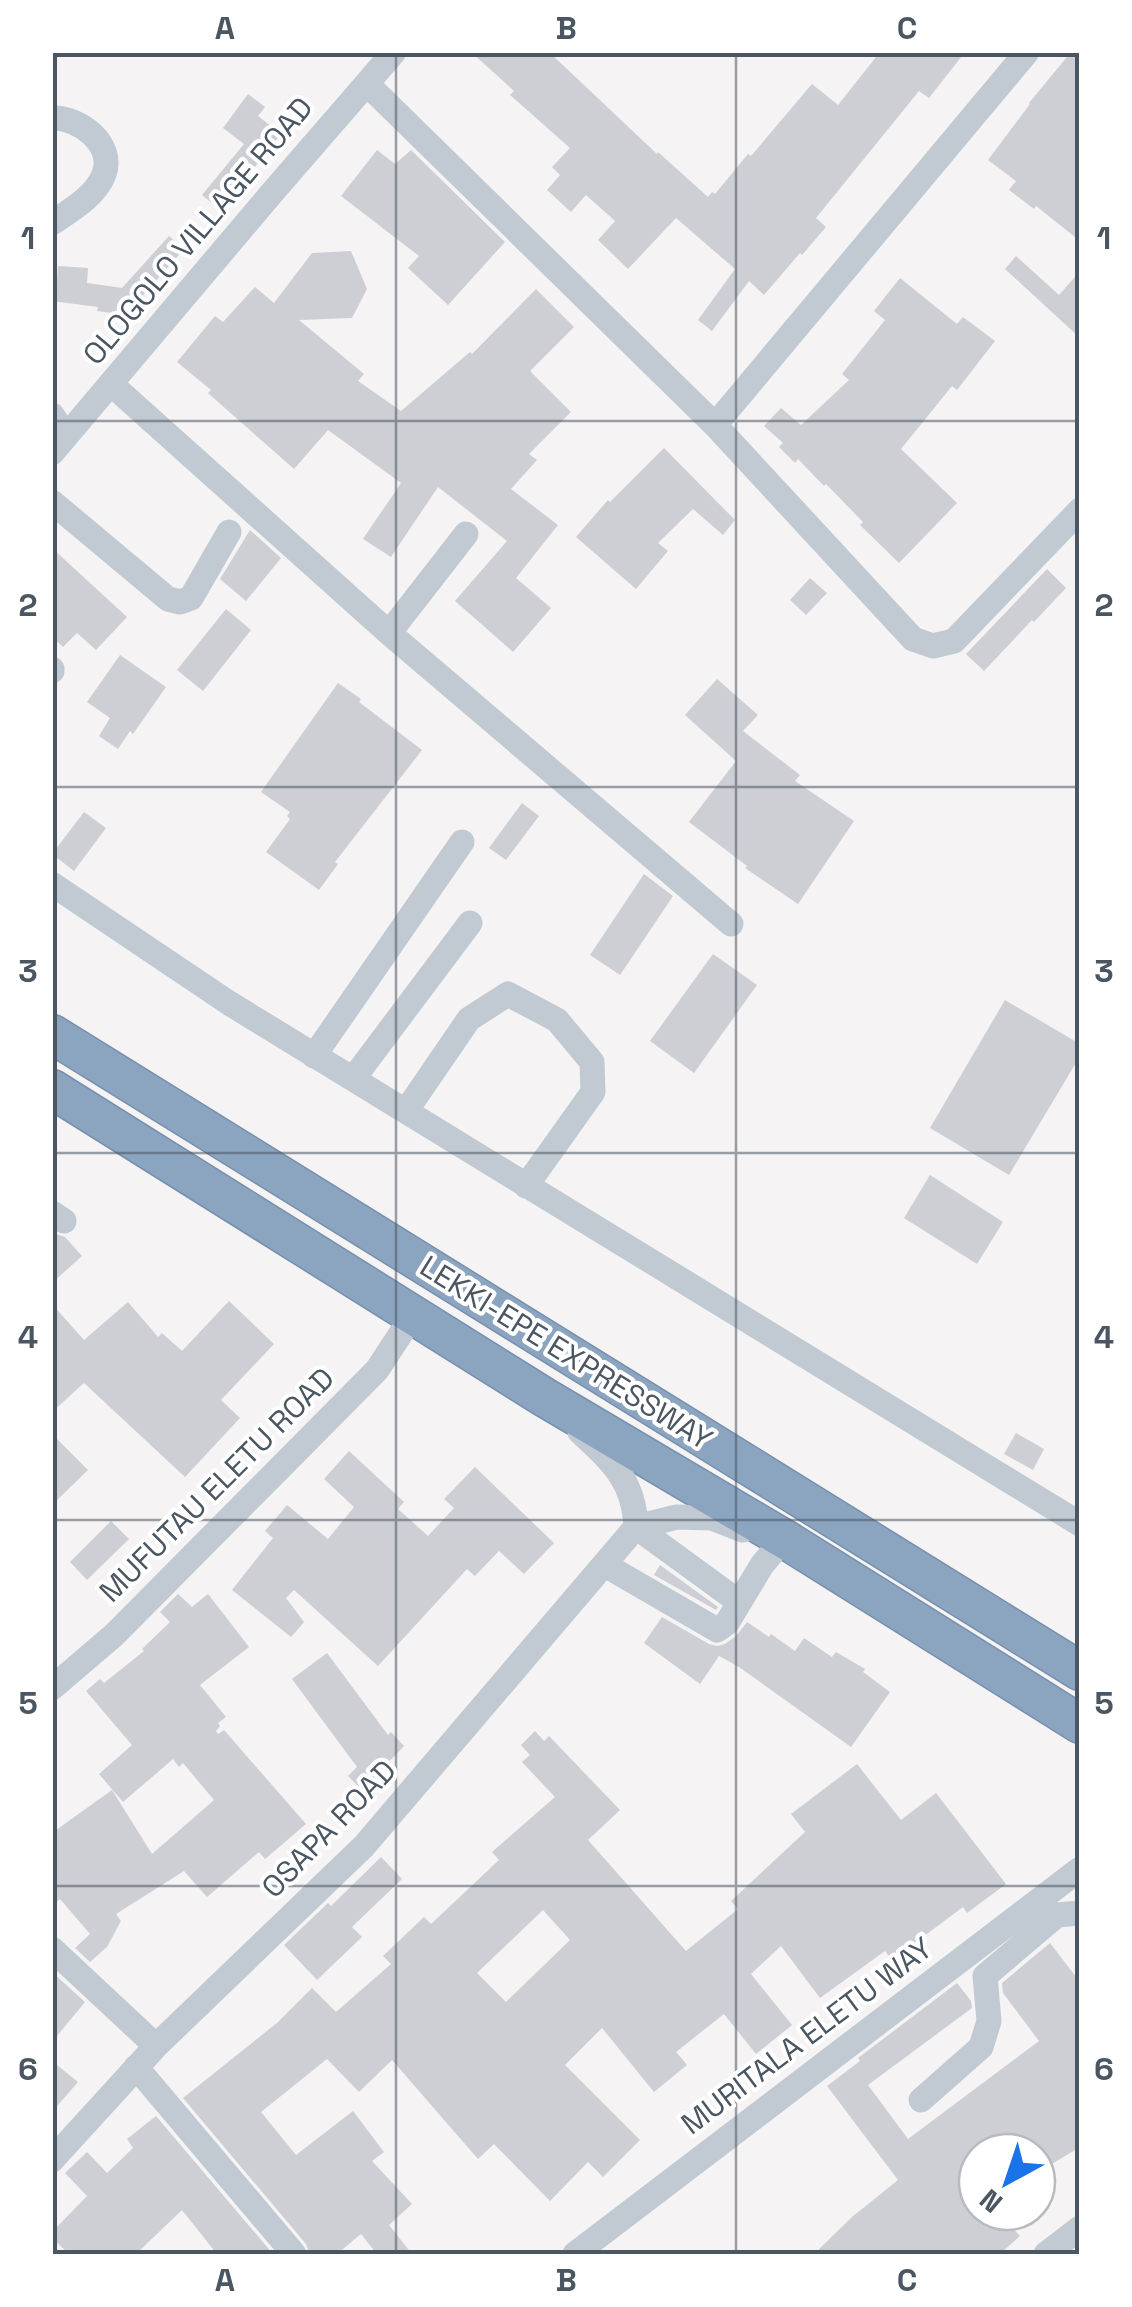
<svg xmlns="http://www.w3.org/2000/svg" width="1132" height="2307" font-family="'Space Grotesk',sans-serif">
<rect width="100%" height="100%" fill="#f5f3f3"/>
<!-- building -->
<path fill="#cdcfd5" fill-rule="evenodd" d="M471,52H549L657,154L658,152L708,197L712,192L715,194L748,154L751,156L812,84L838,105L880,52H965L929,98L919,91L816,218L826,227L802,255L800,253L764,295L749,281L712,331L698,320L735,269L676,218L628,269L598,240L615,221L586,195L571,212L547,190L560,175L552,167L570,148L510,95L514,91Z
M1071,52H1080V241L1036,206L1034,209L1009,190L1016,181L988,160L1030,104L1029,103Z
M248,94L265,107L258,116L281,134L254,168L257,170L233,198L229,195L218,208L202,195L244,144L223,128Z
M377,150L395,164L411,150L505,242L448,305L408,268L419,256L341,196Z
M169,236L184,249L133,307L121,298L119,314L97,311L98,307L52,301V282H57L58,266L88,268L87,283L122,288Z
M351,251L367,289L352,318L299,320L364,374L358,381L401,411L470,352L472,354L536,289L574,327L530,371L571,412L529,454L537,460L511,489L558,525L516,578L551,608L513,652L455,601L507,541L438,487L391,557L363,539L401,483L328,430L294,469L208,393L211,390L177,362L215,316L223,322L255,287L274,303L312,253Z
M1016,256L1059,295L1080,271V338L1005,269Z
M900,278L957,324L963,317L995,341L957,390L952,386L901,449L957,503L899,563L860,525L863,522L826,484L824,486L798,459L795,463L779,447L783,443L764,426L781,408L801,425L849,380L842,374L885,320L874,311Z
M664,448L735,520L723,535L693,509L658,543L668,551L636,589L576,537L608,500L610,502Z
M250,530L281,558L246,601L220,579Z
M52,548L127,617L96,650L77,633L63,647L52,637Z
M1047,569L1066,588L1034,622L1032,620L984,671L966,654Z
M810,578L827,593L806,615L790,600Z
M226,609L251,630L203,691L177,670Z
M120,655L166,687L133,734L130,731L118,749L99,736L110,718L87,702Z
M717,679L758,715L743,731L800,775L795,781L854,821L798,904L745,868L747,866L689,822L736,761L685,715Z
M338,683L361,699L359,702L422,750L335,862L338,864L319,890L266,852L290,819L287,816L290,812L261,792Z
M522,803L539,816L506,860L489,848Z
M84,812L106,828L74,871L52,854Z
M644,874L673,896L620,975L590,955Z
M713,954L757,985L694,1073L650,1041Z
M1005,1000L1080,1044V1056L1009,1175L930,1128Z
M930,1175L1003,1222L977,1264L904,1218Z
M52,1233L65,1237L82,1256L52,1283Z
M229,1301L274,1344L221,1400L240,1418L185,1477L84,1383L52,1412V1304L84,1340L128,1302L158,1337L162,1333L182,1351Z
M1016,1433L1044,1449L1033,1470L1004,1454Z
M52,1434L88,1470L52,1505Z
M349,1451L404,1502L398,1509L428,1536L454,1508L444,1499L475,1467L554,1543L524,1574L499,1551L475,1576L467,1569L378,1666L294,1590L286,1598L304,1622L291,1637L232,1590L273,1538L265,1531L287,1505L328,1539L354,1507L324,1479Z
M111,1521L129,1539L87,1580L70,1562Z
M660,1565L718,1607L716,1610L654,1575Z
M178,1594L192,1607L208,1594L249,1647L200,1685L226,1717L218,1723L220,1726L216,1731L218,1734L224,1730L306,1824L265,1859L259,1852L207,1897L184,1871L116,1914L121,1921L107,1947L90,1962L75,1948L90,1934L60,1899L52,1905V1833L112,1790L152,1854L214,1800L183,1763L179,1767L173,1759L123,1802L99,1774L132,1745L86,1691L100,1679L104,1683L144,1651L142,1649L170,1622L160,1612Z
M662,1617L709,1644L717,1646L725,1644L736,1636L747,1622L769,1637L771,1634L795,1651L804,1638L832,1657L836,1652L865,1669L863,1672L890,1692L851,1747L739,1667L719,1656L700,1684L644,1643Z
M327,1653L388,1735L391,1732L404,1746L362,1790L348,1776L357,1767L292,1679Z
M535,1731L544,1741L549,1736L620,1810L588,1840L686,1951L738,1909L731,1901L805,1832L791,1814L857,1764L901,1820L936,1793L1006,1884L967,1913L963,1907L892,1960L885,1951L820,1998L781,1946L751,1974L792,2025L756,2054L724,2014L676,2052L687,2065L654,2092L602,2028L565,2065L640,2140L603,2177L588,2162L550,2201L494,2144L478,2159L392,2060L359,2092L327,2059L261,2112L296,2155L353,2111L384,2152L372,2161L412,2204L389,2225L412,2254H377L361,2234L337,2254H310L306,2244L183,2098L277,2023L312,1988L336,2012L391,1964L383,1956L424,1917L431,1924L499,1860L492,1852L555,1797L522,1762L530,1755L521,1745ZM543,1910L570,1940L506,2002L477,1973Z
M381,1857L402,1879L352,1927L362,1937L317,1980L284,1945L328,1903L331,1906Z
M1050,1943L1080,1982V2147L1037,2173V2152H977V2162L963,2173L977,2189V2212H998L1020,2236L1000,2254H814L852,2217L898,2180L827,2086L860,2061L858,2058L957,1983L971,2001L972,2008L868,2085L908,2139L1039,2041L1003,1993L1002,1983Z
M52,1972L85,2002L52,2042Z
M52,2061L78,2082L52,2112Z
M156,2116L273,2254H217L182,2210L136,2254H69L52,2238V2232L87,2196L65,2173L87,2152L107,2173L133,2148L127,2139Z"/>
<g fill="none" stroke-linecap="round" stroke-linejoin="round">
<!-- highway casing -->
<g stroke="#7690ad" stroke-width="41">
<path id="highway" d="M52,1034L1080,1671
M52,1089L544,1397L791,1543L1080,1724"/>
</g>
<!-- minor -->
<path stroke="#c1cad2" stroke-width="25" d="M367,84L715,425L913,639L933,646L954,641L1080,510
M52,118C79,117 115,144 104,174C96,196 71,210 52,223
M111,384L389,633L731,924
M52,415L66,436
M715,425L1027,52
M52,453L271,194L394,52
M52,502L168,599L180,602L191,598L229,532
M389,633L466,534
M52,669V671
M52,884L229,1003L1080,1524
M314,1056L462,842
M353,1079L470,923
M406,1111L469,1019L508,994L557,1020L592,1062L593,1092L526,1186
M52,1213L64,1221
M580,1432C612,1462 634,1480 636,1527L739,1602
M636,1527L677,1517L712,1518L743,1530
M605,1565L717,1630L727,1623L762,1565L782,1541
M52,1688L114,1635L377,1370L413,1315
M52,1949L156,2046
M136,2067L294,2254
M921,2100L981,2047L989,2021L985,1976L1057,1915L1080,1913
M52,2160L156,2046L364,1846L636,1527
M575,2254L1080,1869
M1046,2254L1080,2228"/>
<!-- highway -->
<use href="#highway" stroke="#8ba5c1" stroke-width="38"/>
</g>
<!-- grid -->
<path fill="none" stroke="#4a5661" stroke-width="2.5" stroke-opacity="0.55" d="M396,52V2254M736,52V2254M52,421H1080M52,787H1080M52,1153H1080M52,1520H1080M52,1886H1080"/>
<g text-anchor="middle" stroke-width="8" stroke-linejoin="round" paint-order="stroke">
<!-- street labels -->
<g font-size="30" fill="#4a5661" stroke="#fff">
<text transform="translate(198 231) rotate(-50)" y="10">OLOGOLO VILLAGE ROAD</text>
<text transform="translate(566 1353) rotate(32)" y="10">LEKKI-EPE EXPRESSWAY</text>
<text transform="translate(217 1485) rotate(-45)" y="10">MUFUTAU ELETU ROAD</text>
<text transform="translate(329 1829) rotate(-46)" y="10">OSAPA ROAD</text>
<text transform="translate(807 2036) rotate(-37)" y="10">MURITALA ELETU WAY</text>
</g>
</g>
<!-- border -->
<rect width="1132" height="2307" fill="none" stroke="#ffffff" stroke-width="110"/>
<!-- north arrow -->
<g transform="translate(1007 2182) rotate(220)"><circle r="48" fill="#ffffff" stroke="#b7bbc0" stroke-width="2.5"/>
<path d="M0-8L18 38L0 25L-18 38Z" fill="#1a73e8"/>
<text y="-15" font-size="28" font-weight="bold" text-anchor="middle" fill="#4a5661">N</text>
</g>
<rect x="55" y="55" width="1022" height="2197" fill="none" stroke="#4a5661" stroke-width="4"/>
<g font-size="32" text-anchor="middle" font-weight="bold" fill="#4a5661">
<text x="225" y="39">A</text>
<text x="566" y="39">B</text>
<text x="907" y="39">C</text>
<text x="28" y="249">1</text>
<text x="1104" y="249">1</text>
<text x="28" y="616">2</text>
<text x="1104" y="616">2</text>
<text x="28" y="982">3</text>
<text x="1104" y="982">3</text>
<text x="28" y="1348">4</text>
<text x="1104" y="1348">4</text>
<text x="28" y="1714">5</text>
<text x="1104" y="1714">5</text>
<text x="28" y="2080">6</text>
<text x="1104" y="2080">6</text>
<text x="225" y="2291">A</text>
<text x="566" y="2291">B</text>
<text x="907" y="2291">C</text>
</g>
</svg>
